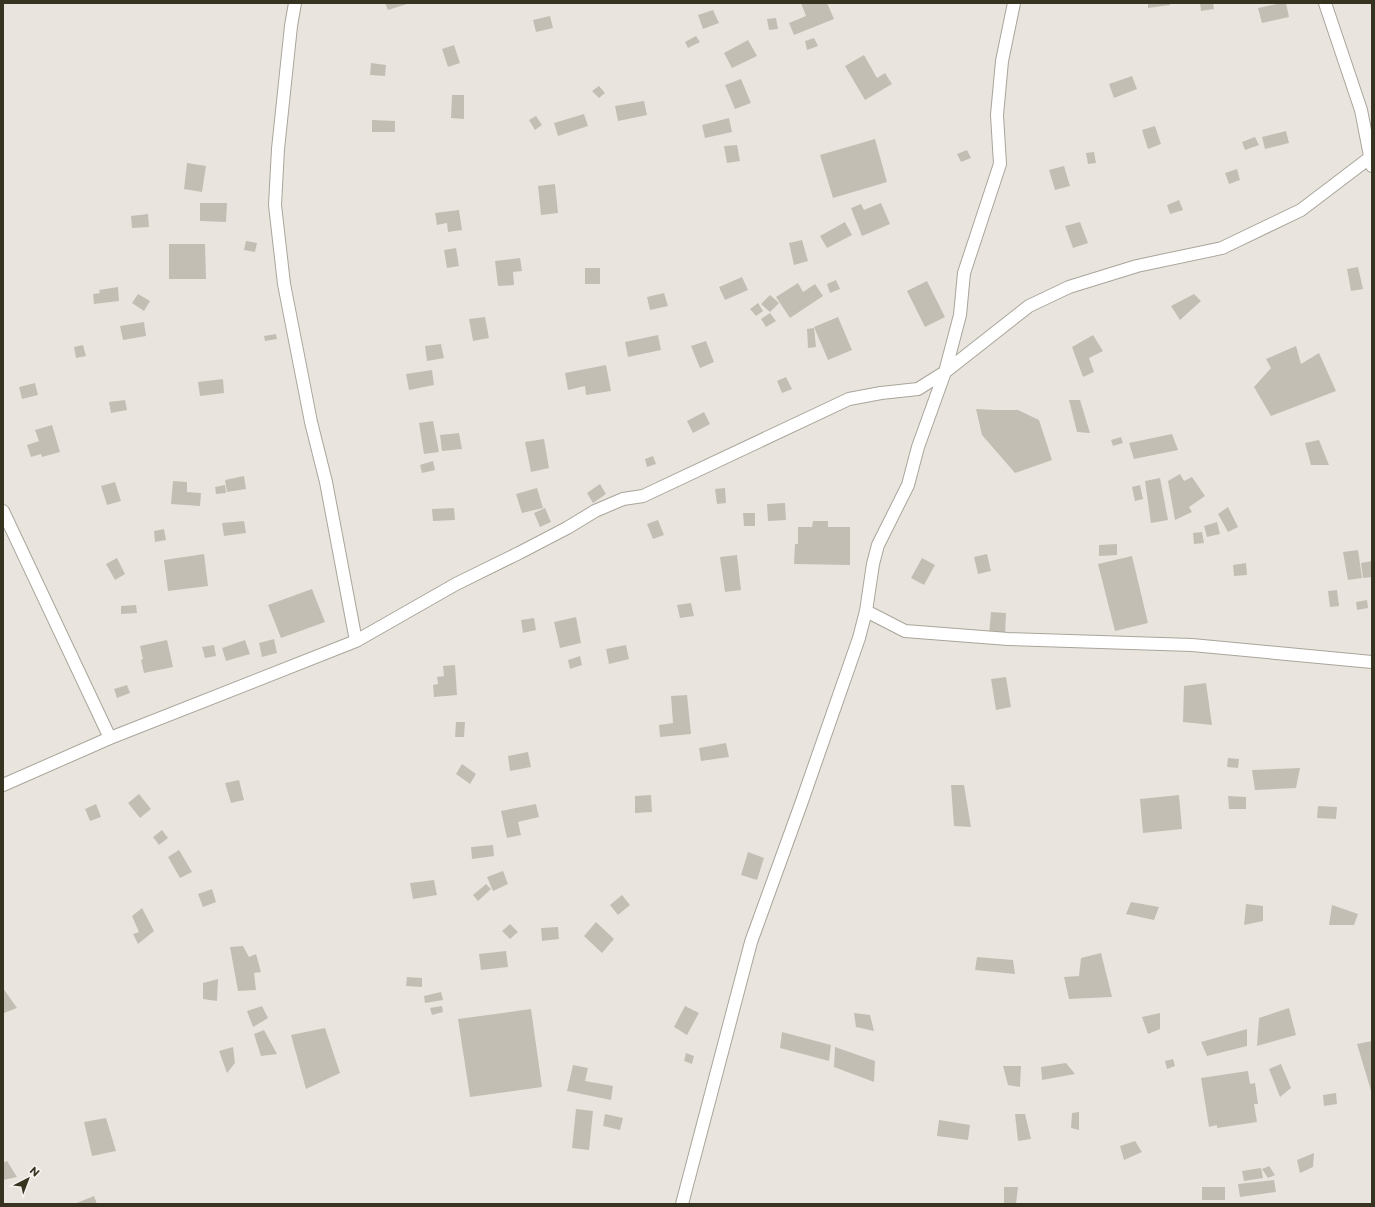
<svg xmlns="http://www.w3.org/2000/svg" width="1375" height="1207" font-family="Montserrat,sans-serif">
<rect width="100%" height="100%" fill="#e9e5de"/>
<!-- building -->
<path fill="#c3beb4" d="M385,3H406L407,4L388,10Z
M801,3H827L834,19L794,35L789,23L806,16Z
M1148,3H1170V5L1148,8Z
M1200,3H1213L1214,9L1201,11Z
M1282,3H1286L1289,17L1262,23L1258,8Z
M713,10L719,23L703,29L698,15Z
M550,16L553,28L536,32L533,20Z
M776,18L778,29L769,30L767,19Z
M696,36L700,42L688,48L685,42Z
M814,38L818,46L807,50L805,41Z
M748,40L757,56L732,68L724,53Z
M454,45L460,63L448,67L442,49Z
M864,55L877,78L885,73L892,84L865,100L845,66Z
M371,63L386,65L385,76L370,75Z
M1132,76L1137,89L1114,98L1109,84Z
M741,79L751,103L735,109L725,85Z
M599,86L605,93L599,98L592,91Z
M452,95H464V119L451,118Z
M644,101L647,115L618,121L615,106Z
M584,114L588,126L558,136L554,123Z
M536,116L542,125L535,130L529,120Z
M729,118L732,132L705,138L702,125Z
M372,120L395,121V132H372Z
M1155,126L1161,144L1148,149L1142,130Z
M1286,131L1289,143L1265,149L1262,137Z
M1255,137L1259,145L1245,150L1242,142Z
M875,139L887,182L833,198L820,155Z
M737,145L740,161L727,163L724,146Z
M967,150L971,158L961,162L957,154Z
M1094,152L1096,163L1088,164L1086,153Z
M187,163L206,166L202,192L184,189Z
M1064,166L1070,186L1055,190L1049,170Z
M1237,169L1240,180L1229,184L1225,173Z
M555,184L558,213L541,215L538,186Z
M1179,200L1183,210L1170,214L1167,205Z
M200,203H227L226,222L200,221Z
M881,203L890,224L862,236L851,208L861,204L864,210Z
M459,210L462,230L448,232L447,223L437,225L435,213Z
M148,214L149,227L132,228L131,216Z
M845,222L852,235L827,248L820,236Z
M1080,222L1088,243L1073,248L1065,226Z
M802,240L808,261L794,265L789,243Z
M246,241L257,243L255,252L244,250Z
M169,244H205L206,279H169Z
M456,248L459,266L447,268L444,250Z
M520,258L522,271L513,272L514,285L498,286L495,261Z
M1358,267L1363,289L1351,291L1347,269Z
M585,268H600V284H585Z
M742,277L748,290L725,300L719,287Z
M836,280L840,289L830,293L827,284Z
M927,281L945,317L925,327L907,291Z
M798,283L803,292L815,284L823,296L790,318L776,297Z
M118,287L119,301L94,304L93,294L100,293L99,290Z
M664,293L668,306L650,310L647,297Z
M138,294L150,301L144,311L132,303Z
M1194,294L1201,301L1180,320L1171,306Z
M770,295L779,303L770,312L761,304Z
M758,303L763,311L756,316L750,309Z
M770,313L776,321L766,327L761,319Z
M485,317L489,338L473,341L469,319Z
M838,317L852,350L828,360L814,327Z
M144,322L146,336L123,340L120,326Z
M814,328L816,347L808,348L807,329Z
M276,334L277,339L265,341L264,336Z
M658,335L661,350L628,357L625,342Z
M1093,335L1103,351L1089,358L1094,372L1083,377L1072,347Z
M706,341L714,362L700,368L691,346Z
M441,344L444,358L427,361L425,346Z
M83,345L86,356L76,358L74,347Z
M1296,346L1301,364L1319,353L1336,391L1271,416L1254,387L1271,368L1266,359Z
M606,365L611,391L586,395L585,386L568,390L565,373Z
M432,370L434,385L409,390L406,374Z
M786,377L792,389L782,393L777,381Z
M223,379L224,393L200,396L198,382Z
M35,383L38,395L22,399L19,387Z
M125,400L127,410L111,413L109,402Z
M1069,400H1080L1090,433L1077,432Z
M976,409L996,410H1018L1039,420L1052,460L1015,473L982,435Z
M704,412L710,424L693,433L687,421Z
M433,421L439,452L424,454L419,423Z
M52,425L60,452L42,457L41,454L31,457L27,445L39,441L35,430Z
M459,433L462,449L442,451L440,435Z
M1172,434L1178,450L1134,459L1129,443Z
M1121,437L1123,443L1113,446L1111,440Z
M544,439L549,468L531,472L525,442Z
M1319,440L1329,465H1311L1305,443Z
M653,456L656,464L647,467L645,459Z
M433,461L435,470L422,473L420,465Z
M1180,474L1184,481L1192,477L1205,496L1189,507L1192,512L1175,520L1168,481Z
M244,476L246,489L227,492L225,480Z
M1160,478L1168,520L1151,523L1145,481Z
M173,481L187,482V492L201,493L200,506L171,504Z
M115,482L121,501L107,505L101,486Z
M600,484L606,494L593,503L587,493Z
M225,485L226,493L216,494L215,487Z
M1140,485L1143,499L1135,501L1132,487Z
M537,488L543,508L522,513L516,494Z
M725,488L726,503L717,504L715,489Z
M785,503L786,520L768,521L767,504Z
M1228,507L1238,527L1228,532L1218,514Z
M454,508L455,520L433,521L432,509Z
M545,508L551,522L540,527L534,513Z
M743,513H755V526H744Z
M658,520L664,535L653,539L647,524Z
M244,521L246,533L224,536L222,523Z
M813,521H828V527H850V565L794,564L795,544H798V527H812Z
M1217,522L1220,534L1207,537L1204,526Z
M164,529L166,540L155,542L154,531Z
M1202,532L1204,543L1194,544L1193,533Z
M1117,544V555L1099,556V545Z
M1358,550L1362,578L1348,580L1343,552Z
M204,554L208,586L168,591L164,560Z
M987,554L991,571L978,574L974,557Z
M737,555L741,590L725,592L720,557Z
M1132,556L1148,623L1115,631L1098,564Z
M117,558L125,574L115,580L106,564Z
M922,558L935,565L924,585L911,578Z
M1372,561V577L1363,578L1361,563Z
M1246,563L1247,575L1234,576L1233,565Z
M312,589L325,622L281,638L268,605Z
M1337,590L1339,606L1330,607L1328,591Z
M1367,600L1368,608L1357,610L1356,602Z
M691,603L694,616L680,618L677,605Z
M136,605L137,613L121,614V606Z
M991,612L1006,613L1005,635L989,634Z
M576,617L581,643L560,648L554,622Z
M534,618L536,630L523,633L521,620Z
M274,639L277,653L262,657L259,643Z
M167,640L173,667L144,673L141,660L143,659L140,646Z
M245,640L250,654L226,661L222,648Z
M214,645L216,656L205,658L202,647Z
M626,645L629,659L609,664L606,649Z
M580,656L582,665L570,669L568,660Z
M455,665L457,695L434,697L433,685L438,684L437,677L444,676L443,666Z
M1006,677L1011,707L996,710L991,679Z
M1206,683L1212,725L1183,722L1184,686Z
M127,685L130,693L117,698L114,689Z
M687,695L691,734L660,737L659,725L673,723L671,696Z
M456,722H465L464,737H455Z
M726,743L729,757L701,761L699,748Z
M528,752L531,767L510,771L508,756Z
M1228,758L1239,759L1238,768L1227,767Z
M462,764L476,774L470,784L456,774Z
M1300,768L1296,788L1255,790L1252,770Z
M239,780L244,800L231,803L225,783Z
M951,785H964L971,827L954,826Z
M139,794L151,809L140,818L128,803Z
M651,795L652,812L635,813V796Z
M1179,795L1182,829L1143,833L1140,799Z
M1228,796L1246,797V809H1229Z
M96,804L101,817L90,821L85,809Z
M536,804L539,817L518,822L521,835L507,838L501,811Z
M1318,806L1337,807L1336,819L1317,818Z
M162,830L168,838L159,845L153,837Z
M493,845L494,856L472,859L471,847Z
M179,850L192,872L180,878L168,857Z
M748,852L764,858L757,880L741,875Z
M503,871L508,884L493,891L487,877Z
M434,880L437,895L413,899L410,883Z
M486,884L491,889L478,901L473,895Z
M212,889L216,902L203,907L198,894Z
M622,895L630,905L618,915L610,905Z
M1131,902L1159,907L1154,920L1126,914Z
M1246,904L1263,906V921L1244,925Z
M1332,905L1358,914L1354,925H1329Z
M142,908L154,931L138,944L133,934L139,932L132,916Z
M596,922L614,939L602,953L584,936Z
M510,924L518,932L510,939L502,931Z
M558,927L559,939L542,941L541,928Z
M243,946L249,957L256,954L261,972L254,973L256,990L238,991L230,947Z
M506,951L508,967L481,970L479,954Z
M1101,953L1112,997L1069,999L1064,977L1079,976L1081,958Z
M977,957L1013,960L1015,974L975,970Z
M407,977L422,978V987L406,986Z
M218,979L217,1001L203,999V983Z
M3,988L17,1008L4,1013L3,1011Z
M441,992L443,1000L425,1003L424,996Z
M262,1006L268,1018L253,1027L247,1011Z
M442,1006L443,1012L432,1015L430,1008Z
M685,1006L699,1013L687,1035L674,1027Z
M1289,1008L1296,1035L1257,1046L1259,1018Z
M531,1009L542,1087L470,1097L458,1019Z
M854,1013L870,1015L874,1031L856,1027Z
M1160,1013V1029L1148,1034L1142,1017Z
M325,1028L340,1073L306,1089L291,1035Z
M1247,1029V1046L1207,1056L1201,1042Z
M264,1030L277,1054L261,1056L254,1034Z
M782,1032L831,1045L829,1061L780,1048Z
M1372,1041V1094L1357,1044Z
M233,1047L235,1063L227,1073L219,1051Z
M835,1047L875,1061L874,1082L834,1067Z
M686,1053L694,1056L692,1064L684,1061Z
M1173,1059L1175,1066L1167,1069L1165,1061Z
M1066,1063L1075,1074L1042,1080L1041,1067Z
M1281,1064L1291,1088L1280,1097L1269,1069Z
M573,1065L588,1068L585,1081L613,1086L611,1100L567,1091Z
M1003,1066H1021L1020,1087L1008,1085Z
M1248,1071L1250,1084L1255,1083L1258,1104H1254L1257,1122L1217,1128V1125L1209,1127L1201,1078Z
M1336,1093L1337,1104L1324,1106L1323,1095Z
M576,1109L593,1111L589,1150L572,1148Z
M1079,1112V1130L1071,1128L1072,1113Z
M605,1114L623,1118L620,1130L603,1126Z
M1015,1114H1025L1031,1139L1018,1141Z
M106,1118L116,1151L92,1156L84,1122Z
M939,1120L970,1125L968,1140L937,1136Z
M1135,1141L1142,1152L1124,1160L1120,1146Z
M1314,1153L1313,1167L1300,1173L1297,1160Z
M7,1161L17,1177L3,1180V1163Z
M1269,1166L1275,1175L1268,1178L1262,1169Z
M1261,1168L1263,1178L1244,1181L1242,1171Z
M1274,1180L1276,1192L1240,1197L1238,1184Z
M1004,1187H1018L1016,1204H1004Z
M1202,1187H1225V1200H1202Z
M94,1196L97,1204H74Z"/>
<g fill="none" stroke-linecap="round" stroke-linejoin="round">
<!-- service casing -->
<g stroke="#a9a59a" stroke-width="14">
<path id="service" d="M1325,3L1361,110L1372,166
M3,511L110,738
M866,611L905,631L1008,639L1192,645L1372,662
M356,641L456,584L519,553L567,528L595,511L623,499L643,496L849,399L881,393L918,389L945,372L1029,306L1069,287L1137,266L1222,248L1301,210L1372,156
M3,785L110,738L356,641L326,482L311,422L284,284L275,205L278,149L291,26L295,3
M682,1204L751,942L801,804L859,638L866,611L873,564L878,545L908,485L918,447L945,372L960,315L964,273L1000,164L997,115L1002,61L1014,3"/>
</g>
<!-- service -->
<use href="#service" stroke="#fff" stroke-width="12"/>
</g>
<!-- border -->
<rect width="1375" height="1207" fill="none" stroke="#373321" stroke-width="8"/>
<!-- north arrow -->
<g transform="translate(28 1179) rotate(42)" stroke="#f6f3ee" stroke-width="3" paint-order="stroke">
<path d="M0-3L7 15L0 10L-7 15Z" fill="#373321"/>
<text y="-6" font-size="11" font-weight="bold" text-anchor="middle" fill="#373321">N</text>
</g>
</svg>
